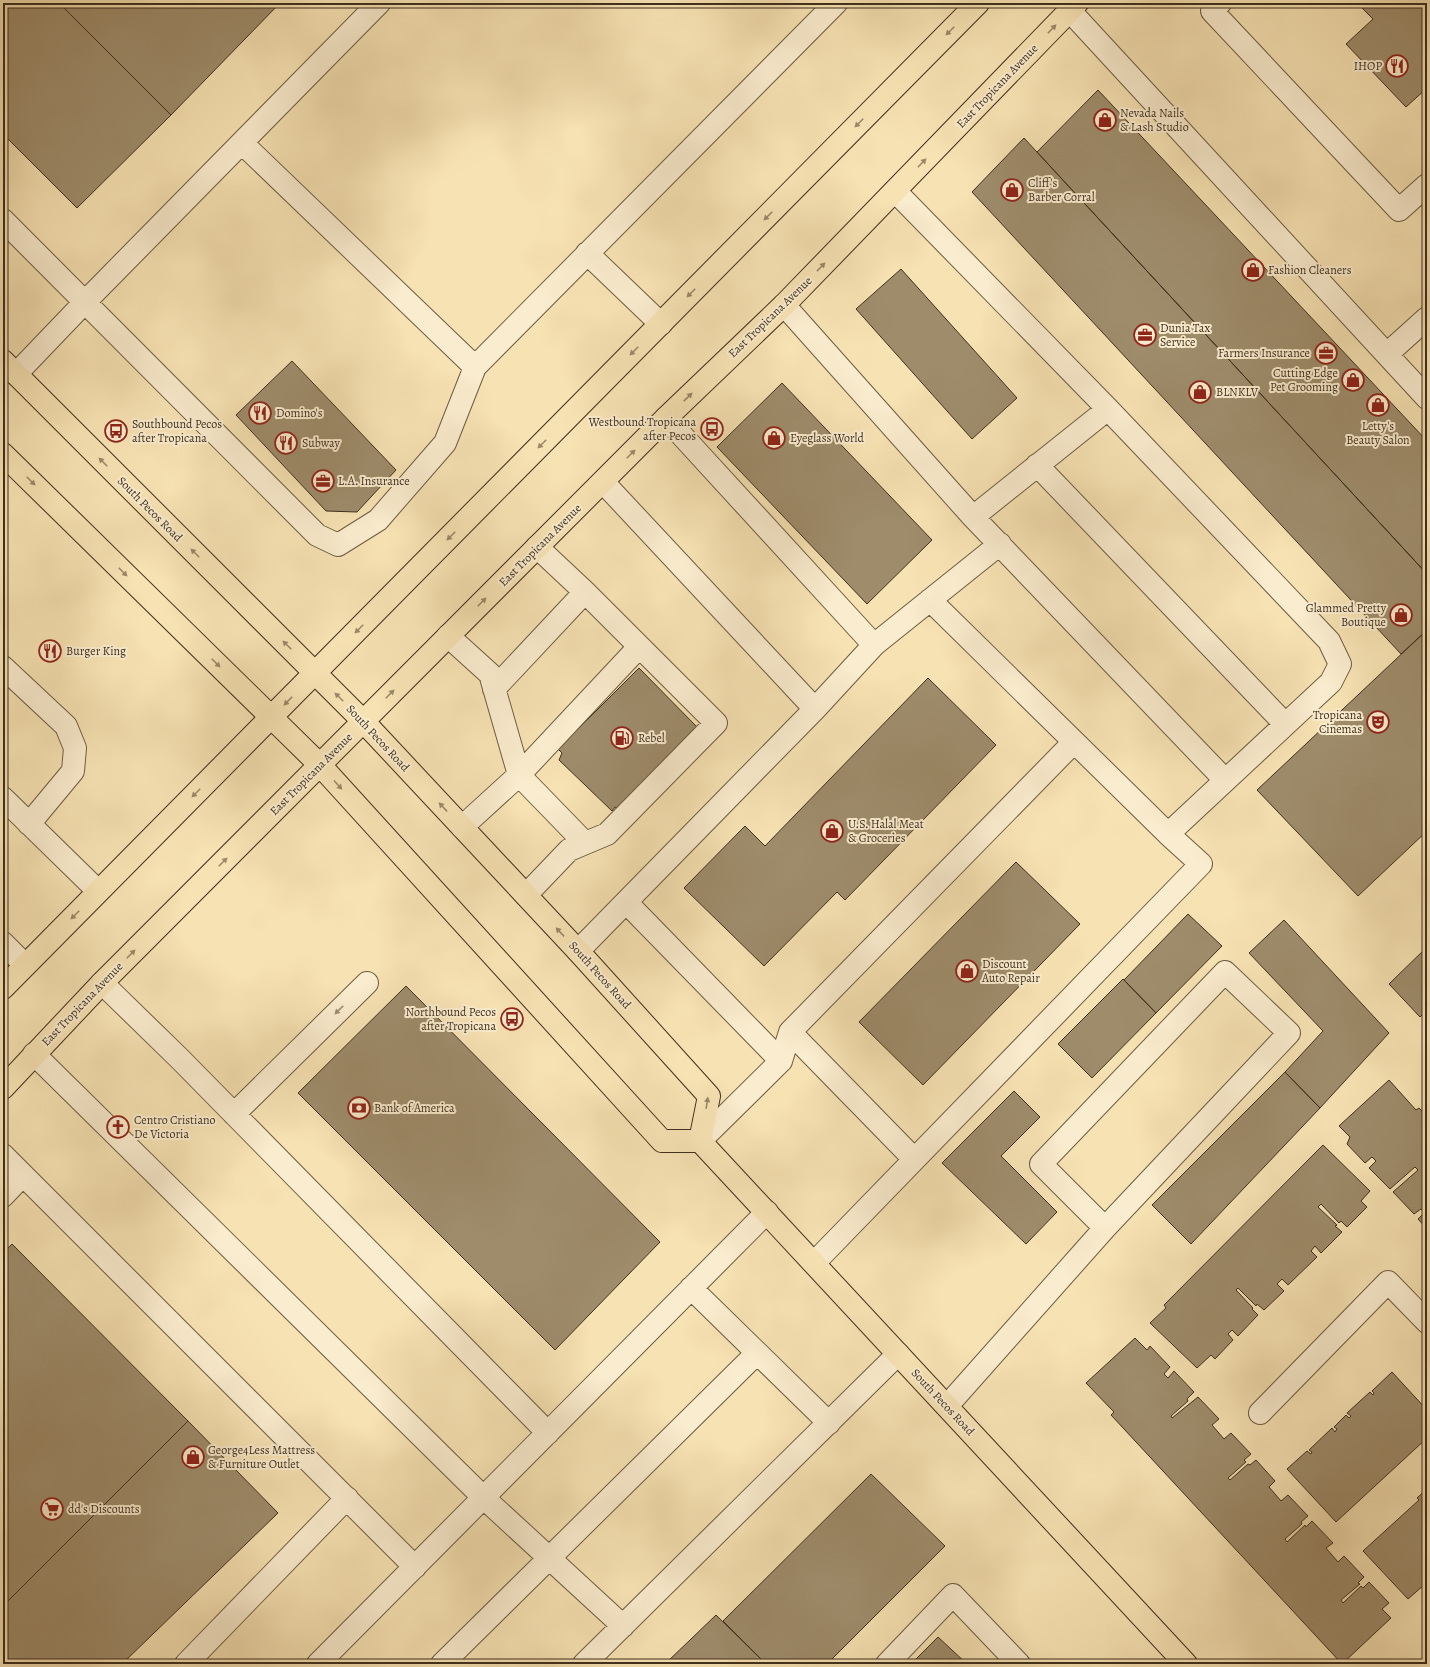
<svg xmlns="http://www.w3.org/2000/svg" width="1430" height="1667" font-family="Alegreya,serif">
<rect width="100%" height="100%" fill="#f7e2b3"/>
<filter id="stains"><feTurbulence type="fractalNoise" baseFrequency=".005" numOctaves="4"/><feColorMatrix values="0 0 0 0 .2 0 0 0 0 .09 0 0 0 0 .02 0 0 0 .5 -.17"/></filter>
<radialGradient id="worn" r=".72"><stop offset=".6" stop-color="#630" stop-opacity="0"/><stop offset="1" stop-color="#630" stop-opacity=".3"/></radialGradient>
<!-- building -->
<path fill="#9e8c6b" stroke="#3e2f1e" d="M3,3H59L171,115L77,208L3,134Z
M59,3H280L171,115Z
M1365,3H1427V88L1406,107L1346,44L1373,19L1361,7Z
M1098,90L1427,441V574L1037,152Z
M1024,138L1427,574V630L1401,654L972,192Z
M901,269L1017,398L972,439L856,309Z
M292,361L396,470L357,512L326,511L236,415Z
M782,383L932,540L867,604L717,447Z
M1427,630V831L1358,896L1257,790Z
M639,668L697,727L617,808L615,807L612,811L559,760L562,753L558,749Z
M928,678L996,745L845,900L837,892L764,966L684,888L745,826L765,846Z
M1016,862L1080,924L923,1085L859,1022Z
M1188,914L1222,946L1156,1013L1124,980Z
M1284,920L1389,1033L1320,1108L1285,1072L1323,1031L1249,953Z
M1427,947V1010L1420,1017L1389,984Z
M1123,979L1156,1013L1092,1078L1058,1044Z
M406,986L660,1242L555,1350L298,1093Z
M1285,1072L1320,1108L1191,1244L1152,1205Z
M1389,1080L1416,1110L1419,1108L1427,1116V1229L1418,1219L1425,1212L1421,1209L1414,1214L1393,1192L1418,1170L1415,1167L1390,1189L1369,1168L1376,1161L1372,1157L1365,1163L1347,1144L1350,1137L1339,1126Z
M1014,1091L1040,1117L1001,1156L1057,1212L1026,1244L942,1163Z
M1323,1145L1370,1191L1361,1201L1367,1207L1347,1227L1341,1221L1339,1223L1321,1204L1318,1207L1337,1225L1335,1226L1342,1232L1321,1253L1315,1246L1311,1251L1317,1257L1288,1285L1282,1279L1277,1284L1284,1291L1264,1310L1257,1304L1256,1306L1238,1288L1236,1290L1253,1308L1252,1309L1258,1315L1238,1336L1232,1330L1228,1334L1233,1340L1215,1359L1211,1355L1197,1368L1150,1323L1166,1308L1164,1305Z
M12,1244L188,1421L8,1601L3,1597V1253Z
M1135,1338L1147,1350L1150,1346L1170,1367L1164,1374L1168,1378L1174,1371L1194,1392L1187,1399L1188,1401L1171,1416L1172,1418L1198,1397L1219,1419L1212,1425L1224,1439L1231,1433L1251,1454L1244,1460L1246,1462L1228,1478L1230,1480L1248,1464L1250,1465L1256,1460L1275,1481L1269,1487L1281,1501L1288,1495L1308,1516L1301,1522L1302,1524L1285,1539L1287,1542L1305,1525L1306,1527L1312,1521L1333,1543L1326,1548L1338,1562L1344,1556L1364,1577L1358,1583L1360,1584L1341,1600L1343,1603L1361,1586L1363,1588L1369,1582L1389,1603L1382,1609L1391,1618L1342,1664L1111,1415L1114,1412L1086,1383Z
M1392,1372L1427,1410V1438L1336,1522L1287,1469L1307,1451L1311,1454L1312,1452L1309,1450L1332,1428L1335,1432L1337,1429L1334,1427L1346,1415L1349,1418L1351,1416L1347,1413L1370,1392L1373,1395L1374,1393L1372,1391Z
M188,1421L278,1513L122,1664H6L3,1660V1606Z
M871,1474L945,1546L827,1664H766L723,1621Z
M1427,1489V1589L1424,1585L1408,1599L1363,1551L1419,1500L1417,1498Z
M716,1615L766,1664H665Z
M938,1637L967,1664H911Z"/>
<g fill="none" stroke-linecap="round" stroke-linejoin="round">
<!-- minor casing -->
<g stroke="#6c5c43" stroke-width="24">
<path id="minor" d="M1220,3L1212,11L1399,210L1427,185
M1070,11L1427,398
M242,143L475,367L836,3
M895,191L1108,409L1329,641L1340,664L1331,682L1168,834L930,600
M3,220L317,535L338,545L378,520L445,443L475,367
M587,253L661,324
M784,305L973,517L1225,780
M1387,354L1427,318
M16,374L85,302L379,3
M666,418L874,645
M1037,465L1285,724
M603,482L815,709
M973,517L1108,409
M448,636L490,674L519,775L462,827
M3,667L66,726L75,748L73,771L29,824
M494,689L585,592
M3,798L98,891
M585,843L519,775L639,647
M526,895L569,850L607,834L716,723L585,592L537,547
M626,902L781,1061
M3,943L25,965
M578,951L815,709L874,645L1000,544
M102,983L180,1059L548,1433
M790,1032L914,1159
M34,1054L484,1498L623,1626
M234,1114L367,983
M700,1141L781,1061L790,1032L1074,742
M3,1155L415,1567
M3,1196L23,1175
M814,1263L1201,864L1168,834
M691,1288L829,1423
M947,1406L1105,1228L1289,1033L1225,972L1041,1164L1105,1228
M1260,1413L1388,1282L1427,1322
M186,1664L347,1498
M318,1664L767,1212
M442,1664L757,1353
M584,1664L898,1354
M887,1664L953,1595L1019,1664"/>
</g>
<!-- major casing -->
<g stroke="#3e2f1e" stroke-width="24">
<path id="major" d="M3,361L363,721L578,951L709,1096L700,1141
M3,454L320,765L662,1141H700L1186,1664
M3,988L978,3
M3,1088L102,983L666,418L784,305L1077,3"/>
</g>
<!-- minor -->
<use href="#minor" stroke="#faecce" stroke-width="22"/>
<!-- major -->
<use href="#major" stroke="#f7e2b3" stroke-width="22"/>
</g>
<!-- one-way arrows -->
<defs><path id="oneway-solid" d="M-6-.8H1V-3.2L6.5 0L1 3.2V.8H-6Z"/></defs>
<g fill="#9a8868">
<use href="#oneway-solid" transform="translate(1052 29) rotate(-46)"/>
<use href="#oneway-solid" transform="translate(950 31) rotate(135)"/>
<use href="#oneway-solid" transform="translate(859 123) rotate(135)"/>
<use href="#oneway-solid" transform="translate(922 163) rotate(-46)"/>
<use href="#oneway-solid" transform="translate(768 216) rotate(135)"/>
<use href="#oneway-solid" transform="translate(821 267) rotate(-46)"/>
<use href="#oneway-solid" transform="translate(691 293) rotate(135)"/>
<use href="#oneway-solid" transform="translate(634 351) rotate(135)"/>
<use href="#oneway-solid" transform="translate(688 397) rotate(-44)"/>
<use href="#oneway-solid" transform="translate(542 444) rotate(135)"/>
<use href="#oneway-solid" transform="translate(631 454) rotate(-45)"/>
<use href="#oneway-solid" transform="translate(103 462) rotate(-135)"/>
<use href="#oneway-solid" transform="translate(31 481) rotate(45)"/>
<use href="#oneway-solid" transform="translate(451 536) rotate(135)"/>
<use href="#oneway-solid" transform="translate(195 553) rotate(-135)"/>
<use href="#oneway-solid" transform="translate(123 572) rotate(45)"/>
<use href="#oneway-solid" transform="translate(482 602) rotate(-45)"/>
<use href="#oneway-solid" transform="translate(359 629) rotate(135)"/>
<use href="#oneway-solid" transform="translate(287 645) rotate(-135)"/>
<use href="#oneway-solid" transform="translate(216 663) rotate(45)"/>
<use href="#oneway-solid" transform="translate(390 694) rotate(-45)"/>
<use href="#oneway-solid" transform="translate(339 697) rotate(-135)"/>
<use href="#oneway-solid" transform="translate(288 701) rotate(134)"/>
<use href="#oneway-solid" transform="translate(338 785) rotate(48)"/>
<use href="#oneway-solid" transform="translate(196 793) rotate(135)"/>
<use href="#oneway-solid" transform="translate(443 807) rotate(-133)"/>
<use href="#oneway-solid" transform="translate(223 862) rotate(-45)"/>
<use href="#oneway-solid" transform="translate(75 915) rotate(135)"/>
<use href="#oneway-solid" transform="translate(560 932) rotate(-133)"/>
<use href="#oneway-solid" transform="translate(131 954) rotate(-45)"/>
<use href="#oneway-solid" transform="translate(707 1103) rotate(-81)"/>
</g>
<use fill="#9c8e76" href="#oneway-solid" transform="translate(339 1010) rotate(136)"/>
<!-- icons -->
<defs>
<g id="restaurant-ring" transform="scale(1.15)"><circle r="9.5" fill="#faecce" stroke="#8f2418" stroke-width="1.5"/><path d="M-5-6h1v4h1v-4h1v4h1v-4h1v5L-1.5 .5V6h-2V.5L-5-1ZM5-6V6H3V1.5H1.5Q1.5-4 5-6Z" fill="#8f2418"/></g>
<g id="shop-ring" transform="scale(1.15)"><circle r="9.5" fill="#faecce" stroke="#8f2418" stroke-width="1.5"/><path d="M-5-2.5h2.3a2.7 3.5 0 0 1 5.4 0H5L5.5 6h-11ZM-1.5-2.5h3a1.5 2.3 0 0 0-3 0Z" fill="#8f2418"/></g>
<g id="office-ring" transform="scale(1.15)"><circle r="9.5" fill="#faecce" stroke="#8f2418" stroke-width="1.5"/><path d="M-6-3h4V-5.5h4V-3h4V5H-6ZM-1-4.5V-3h2v-1.5ZM-6 0V1H6V0Z" fill="#8f2418"/></g>
<g id="bus-ring" transform="scale(1.15)"><circle r="9.5" fill="#faecce" stroke="#8f2418" stroke-width="1.5"/><path d="M-5-6H5V4H4V6H2V4H-2V6H-4V4H-5ZM-3.5-4V0h7V-4ZM-3.5 1.2v1.5H-2V1.2ZM2 1.2v1.5H3.5V1.2Z" fill="#8f2418"/></g>
<g id="theatre-ring" transform="scale(1.15)"><circle r="9.5" fill="#faecce" stroke="#8f2418" stroke-width="1.5"/><path d="M-5-5.5Q0-4 5-5.5V0Q5 5 0 6Q-5 5-5 0ZM-3.3-2.5H-1v1.5H-3.3ZM1-2.5H3.3v1.5H1ZM-2.8 1Q0 5.5 2.8 1Z" fill="#8f2418"/></g>
<g id="fuel-ring" transform="scale(1.15)"><circle r="9.5" fill="#faecce" stroke="#8f2418" stroke-width="1.5"/><path d="M-5.5-6h7V0h2V4h1.3V-2.5L3-4.5l.8-.8L6-3V5H2.5V1h-1V6h-7ZM-4.2-4.7v3.2H.2V-4.7Z" fill="#8f2418"/></g>
<g id="bank-ring" transform="scale(1.15)"><circle r="9.5" fill="#faecce" stroke="#8f2418" stroke-width="1.5"/><path d="M-6-4H6V4H-6ZM0-2.3a2.3 2.3 0 1 0 0 4.6a2.3 2.3 0 1 0 0-4.6Z" fill="#8f2418"/></g>
<g id="church-ring" transform="scale(1.15)"><circle r="9.5" fill="#faecce" stroke="#8f2418" stroke-width="1.5"/><path d="M-1.2-6h2.4v3.5h3.3v2.4h-3.3V6h-2.4V-.1h-3.3v-2.4h3.3Z" fill="#8f2418"/></g>
<g id="supermarket-ring" transform="scale(1.15)"><circle r="9.5" fill="#faecce" stroke="#8f2418" stroke-width="1.5"/><path d="M-6-5.5h2.5l.6 2H6L4.5 2H-2.5L-4.4-4H-6ZM-1.5 3.2a1.3 1.3 0 1 0 .1 0ZM3 3.2a1.3 1.3 0 1 0 .1 0Z" fill="#8f2418"/></g>
</defs>
<g fill-rule="evenodd">
<use href="#restaurant-ring" x="1397" y="66"/>
<use href="#shop-ring" x="1105" y="120"/>
<use href="#shop-ring" x="1012" y="190"/>
<use href="#shop-ring" x="1253" y="270"/>
<use href="#office-ring" x="1145" y="335"/>
<use href="#office-ring" x="1326" y="353"/>
<use href="#shop-ring" x="1353" y="380"/>
<use href="#shop-ring" x="1200" y="392"/>
<use href="#shop-ring" x="1378" y="405"/>
<use href="#restaurant-ring" x="260" y="413"/>
<use href="#bus-ring" x="712" y="429"/>
<use href="#bus-ring" x="116" y="431"/>
<use href="#shop-ring" x="774" y="438"/>
<use href="#restaurant-ring" x="286" y="443"/>
<use href="#office-ring" x="323" y="481"/>
<use href="#shop-ring" x="1401" y="615"/>
<use href="#restaurant-ring" x="50" y="651"/>
<use href="#theatre-ring" x="1378" y="722"/>
<use href="#fuel-ring" x="622" y="738"/>
<use href="#shop-ring" x="832" y="831"/>
<use href="#shop-ring" x="967" y="971"/>
<use href="#bus-ring" x="512" y="1019"/>
<use href="#bank-ring" x="359" y="1108"/>
<use href="#church-ring" x="118" y="1127"/>
<use href="#shop-ring" x="193" y="1457"/>
<use href="#supermarket-ring" x="52" y="1509"/>
</g>
<g text-anchor="middle" stroke-width="4" stroke-linejoin="round" paint-order="stroke">
<!-- poi labels -->
<g font-size="12" fill="#3e2f1e" stroke="#faecce" text-anchor="start">
<text x="1382" y="70" text-anchor="end">IHOP</text>
<text x="1120" y="117">Nevada Nails<tspan x="1120" dy="14">&amp; Lash Studio</tspan></text>
<text x="1028" y="187">Cliff's<tspan x="1028" dy="14">Barber Corral</tspan></text>
<text x="1268" y="274">Fashion Cleaners</text>
<text x="1160" y="332">Dunia Tax<tspan x="1160" dy="14">Service</tspan></text>
<text x="1310" y="357" text-anchor="end">Farmers Insurance</text>
<text x="1338" y="377" text-anchor="end">Cutting Edge<tspan x="1338" dy="14">Pet Grooming</tspan></text>
<text x="1216" y="396">BLNKLV</text>
<text x="276" y="417">Domino's</text>
<text x="696" y="426" text-anchor="end">Westbound Tropicana<tspan x="696" dy="14">after Pecos</tspan></text>
<text x="132" y="428">Southbound Pecos<tspan x="132" dy="14">after Tropicana</tspan></text>
<text x="1378" y="430" text-anchor="middle">Letty's<tspan x="1378" dy="14">Beauty Salon</tspan></text>
<text x="790" y="442">Eyeglass World</text>
<text x="302" y="447">Subway</text>
<text x="338" y="485">L.A. Insurance</text>
<text x="1386" y="612" text-anchor="end">Glammed Pretty<tspan x="1386" dy="14">Boutique</tspan></text>
<text x="66" y="655">Burger King</text>
<text x="1362" y="719" text-anchor="end">Tropicana<tspan x="1362" dy="14">Cinemas</tspan></text>
<text x="638" y="742">Rebel</text>
<text x="848" y="828">U.S. Halal Meat<tspan x="848" dy="14">&amp; Groceries</tspan></text>
<text x="982" y="968">Discount<tspan x="982" dy="14">Auto Repair</tspan></text>
<text x="496" y="1016" text-anchor="end">Northbound Pecos<tspan x="496" dy="14">after Tropicana</tspan></text>
<text x="374" y="1112">Bank of America</text>
<text x="134" y="1124">Centro Cristiano<tspan x="134" dy="14">De Victoria</tspan></text>
<text x="208" y="1454">George4Less Mattress<tspan x="208" dy="14">&amp; Furniture Outlet</tspan></text>
<text x="68" y="1513">dd's Discounts</text>
</g>
<!-- street labels -->
<g font-size="12" fill="#3e2f1e" stroke="#faecce">
<text transform="translate(997 86) rotate(-46)" y="4">East Tropicana Avenue</text>
<text transform="translate(770 317) rotate(-44)" y="4">East Tropicana Avenue</text>
<text transform="translate(150 509) rotate(45)" y="4">South Pecos Road</text>
<text transform="translate(540 545) rotate(-45)" y="4">East Tropicana Avenue</text>
<text transform="translate(378 738) rotate(47)" y="4">South Pecos Road</text>
<text transform="translate(311 774) rotate(-45)" y="4">East Tropicana Avenue</text>
<text transform="translate(600 975) rotate(48)" y="4">South Pecos Road</text>
<text transform="translate(82 1004) rotate(-46)" y="4">East Tropicana Avenue</text>
<text transform="translate(943 1402) rotate(47)" y="4">South Pecos Road</text>
</g>
</g>
<!-- margin -->
<rect width="1430" height="1667" fill="none" stroke="#f7e2b3" stroke-width="16"/>
<rect x="4" y="4" width="1422" height="1659" fill="none" stroke="#3e2f1e" stroke-width="2"/>
<rect x="8" y="8" width="1414" height="1651" fill="none" stroke="#3e2f1e"/>
<rect width="100%" height="100%" filter="url(#stains)"/>
<rect width="100%" height="100%" fill="url(#worn)"/>
</svg>
